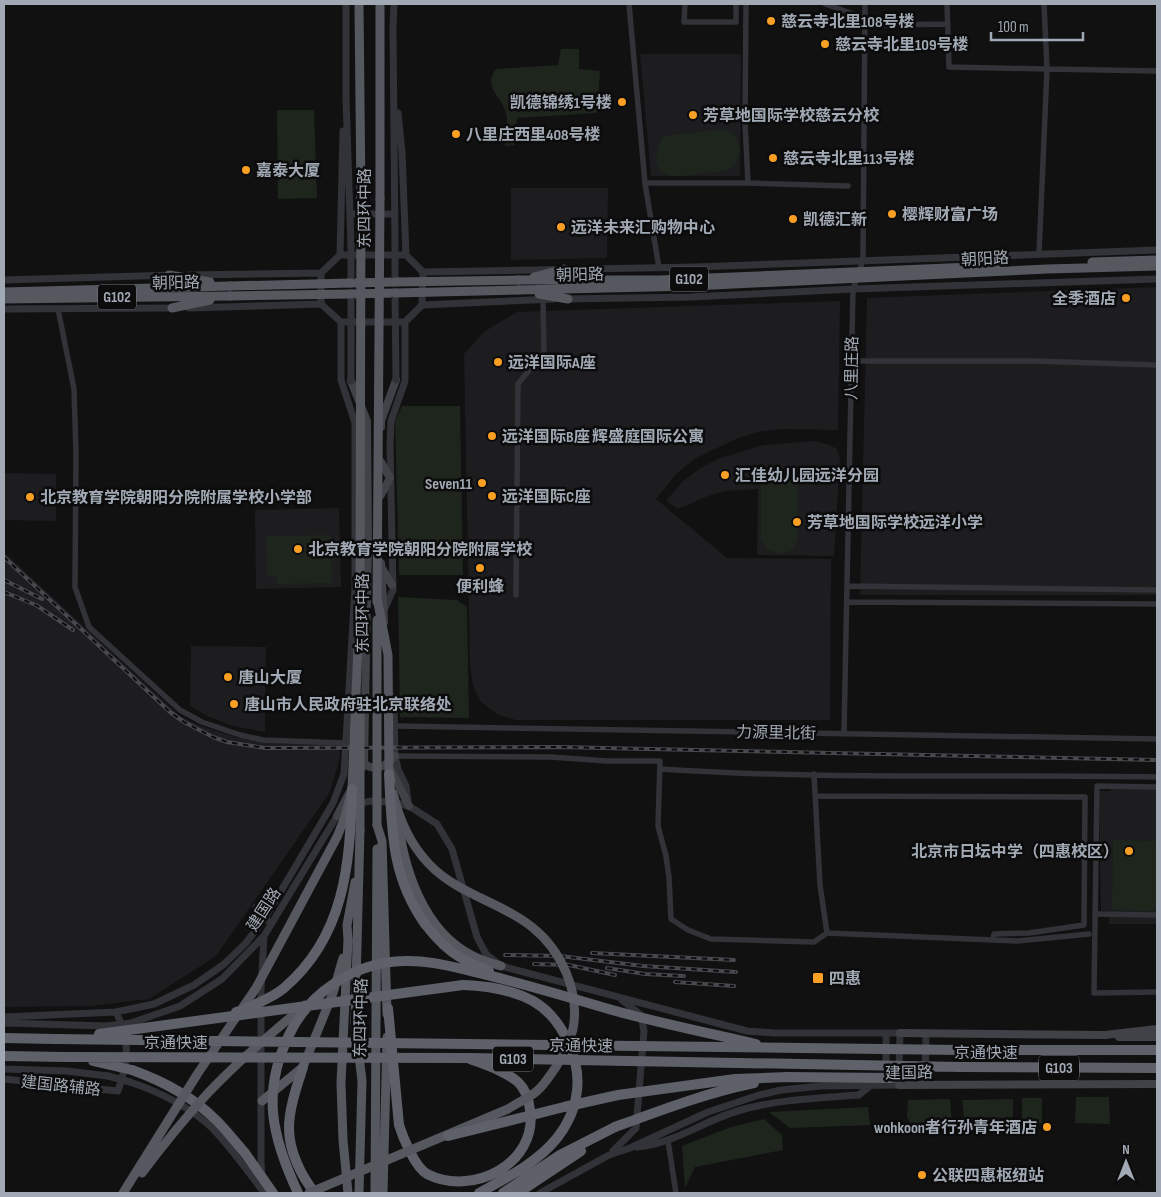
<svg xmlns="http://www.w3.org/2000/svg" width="1161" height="1197" font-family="'Sofia Sans Condensed','Noto Sans SC',sans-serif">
<rect width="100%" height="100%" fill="#111112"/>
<!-- built -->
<path fill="#1d1d1f" d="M640,54H741L740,176H651Z
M511,188H608L607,258L511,260Z
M1157,287V595H860L867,298Z
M840,301L838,430L785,429L762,431L738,438L696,458L677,473L656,499L727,558L831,559L830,720H516L499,715L481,702L473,686L470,666L464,354L485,331L517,312Z
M813,441L827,444L837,449L840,459L834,556L757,555L758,489L725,491L708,496L678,509L666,501L683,481L699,469L718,459L763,445Z
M4,473L56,474V521L4,520Z
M339,508L341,587L256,589L255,510Z
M4,552L180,716L198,725L239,738L263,741L339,744L340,757L330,792L216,956L149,999L90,1006L4,1007Z
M191,646L266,647L265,732L233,726L207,716L190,706Z
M1111,788L1157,789V924H1109V911H1101L1099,791H1111Z"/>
<!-- green -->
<path fill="#1d251d" d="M561,49H579V69L600,71L597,113L517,118L514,145L505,146C505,136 509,122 506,113C502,97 482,87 496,69L558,65Z
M277,110H314L317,198L278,199Z
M723,129C727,131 731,132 734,135C744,145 739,165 726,171C720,173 710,172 703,173C694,174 682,177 672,176C651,173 654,148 664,136Z
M402,406H460L463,575H399L395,421Z
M779,469L791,473L798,484V540L792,550L781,554L768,550L761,540V483L768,473Z
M331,535L332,583L277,584L276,576H267L266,536Z
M398,597L457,600L467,607L469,718L400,717Z
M1113,840L1157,841V911L1112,910Z
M1076,1097H1109L1110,1124L1075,1123Z
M1022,1098H1042V1123L1018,1124L1022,1119Z
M950,1099L952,1125L912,1126L907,1117L908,1100Z
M1013,1099V1118L964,1117L962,1100Z
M868,1107L870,1125L790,1128L769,1112Z
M764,1119L782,1135L783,1150L695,1167L685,1188L682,1146L731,1127Z"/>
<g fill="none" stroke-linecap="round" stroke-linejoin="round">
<!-- minor -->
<path stroke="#323338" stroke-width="5.5" d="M629,4L645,183L659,268
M685,4L684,22H736V4
M825,4L865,18
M947,4L949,67L1047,69L1044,4
M883,25L948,24
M645,183H748L745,122L746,4
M748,183L848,186
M1039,254L1047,69L1157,71
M58,309L74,389L76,453L75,587L89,627L180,710L202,722L240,735L263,740L345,743
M852,361H1034L1157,365
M847,586L1157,590
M516,595L518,384L544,352L543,300
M847,602L1157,604
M395,726L1157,739
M844,733L853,289L863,260L865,4
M395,756L551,757L607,761H660L658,826L666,856L669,877L671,919L688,930L711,939L814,942L827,933L1017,941L1089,934
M660,769C825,780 992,774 1157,777
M814,774L820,885L827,933
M815,796L1085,797L1084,925L1029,933L994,934L993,940
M1095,914L1157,915
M668,1141L676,1193"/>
<!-- tertiary -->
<path stroke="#323338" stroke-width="7" d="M346,4V98L351,246
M394,4L393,27L395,244
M398,113L402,152L406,255
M350,214H395
M340,255H406L423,272L422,305L405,322H341L321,304V273Z
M340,255L343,131
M423,272L696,267L1157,250
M189,275L321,273
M4,280L173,275
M565,299L691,297L853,289L1157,279
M422,305L554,299
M189,308L321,304
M4,309L175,308
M384,610L393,590L390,444L391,421L405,381V322
M390,694L394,707L395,756L398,769L406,786L408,801
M356,805L370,801L391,802L409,806L437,824L452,849L477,937L486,954L501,966L747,1031L774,1033H900L899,1069
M256,907L267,920
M4,1017L116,1012L154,1004L194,985L223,965L245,944L265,918L333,803L344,774L355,587V423L341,380V322
M4,1023L107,1026
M131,1023L180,1006L222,979L264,936L337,816L340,814
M4,1069L67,1071L108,1076
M886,1070V1033
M4,1079L118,1091C128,1062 131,1041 116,1012
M130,1082C157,1091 190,1107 211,1127C230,1146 246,1169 262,1190
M925,1085L926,1034
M637,1147C677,1143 704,1120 741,1110C780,1099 820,1098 859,1095L870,1086
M613,1151L636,1128L644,1031L641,1015L622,1000
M263,1193L261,1162V990L264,936
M540,1193L609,1155L630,1148L708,1112L759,1095L781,1090L821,1086L899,1085V1080"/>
<!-- secondary -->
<path stroke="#404248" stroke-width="8" d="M351,381L367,421L368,543L364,764L362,768
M381,427V421L396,380
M381,462L390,478L381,495
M381,563L384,622
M382,568L392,585
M364,764C377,772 385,766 395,756
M391,770L409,806
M337,816L349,793
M900,1033L1105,1035L1157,1029
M1119,1037H1157
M899,1085L1157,1084"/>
<!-- trunk -->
<path stroke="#565860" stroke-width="9" d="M359,4L361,198
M380,199V4
M1092,262L1157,260
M169,275L210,282
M534,277L564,269
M519,280H659L996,266
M351,283L395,282
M519,290L693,286L1047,269L1157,266
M4,292L230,286
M351,294L395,293
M539,294L568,299
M4,299L230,296
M172,308L210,300
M397,811C402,865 422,932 475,957C483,961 492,963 501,966
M377,825L382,841L387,1014
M262,1101L303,1067L333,993L343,958
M348,1193L343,1140L341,1083L348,940L347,925L355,882
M359,1193L362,1081L355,1022L360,830
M375,1193L377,849
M383,1193L387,1037"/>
<!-- motorway -->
<path stroke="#5e6169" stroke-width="10" d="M463,985C487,986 511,989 533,1001C563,1018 583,1063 576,1097C574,1111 566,1127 557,1138C537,1163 506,1178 479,1193
M388,1008L399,1125C403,1138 415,1167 427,1174C472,1197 538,1164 530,1110C529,1100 525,1089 518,1082C505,1071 486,1065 470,1059
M4,1038L56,1039
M962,1050H1157
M4,1056L65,1057
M303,1067C297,1086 289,1108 289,1128C289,1151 301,1176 315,1193
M961,1067L1157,1068
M132,1070C163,1081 193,1097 217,1121C227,1131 236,1143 245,1153
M503,1193L560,1155L615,1127
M518,1193L581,1151"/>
<!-- rail casing -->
<g stroke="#47494f" stroke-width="4">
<path id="rail" d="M4,557L170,712L184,722L213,737L227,742L265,748L558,747L1157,760
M4,580L42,599
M4,592L36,605L73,630
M592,953L734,960
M505,955L560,956L643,966L736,972
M534,964L569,965L615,975
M607,968L645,974L684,976
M675,982L734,986"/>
</g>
<!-- rail -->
<use href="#rail" stroke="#0c0c0d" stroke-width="2" stroke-dasharray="5.5" stroke-linecap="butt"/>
<!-- minor-bridge -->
<path stroke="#323338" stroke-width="5.5" d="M1157,787L1097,786L1094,993L1157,992"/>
<!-- tertiary-bridge -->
<path stroke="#323338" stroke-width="7" d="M395,244V282
M351,246V283
M395,293L396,380
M351,381V294
M107,1026L131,1023
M108,1076L130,1082"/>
<!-- trunk-bridge -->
<path stroke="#565860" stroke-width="9" d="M395,282L519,280
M230,286L351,283
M395,293L519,290
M230,296L351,294
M377,598L388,655L389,774L391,781
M377,602L380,199
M360,603L361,198
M377,620V825
M360,704V830
M142,1173C163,1145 185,1118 208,1093C237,1062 273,1032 305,1005
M123,1193L198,1073L256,988L337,837L345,817L352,789L360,599
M309,1193L508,1109C517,1103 529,1098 537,1091C545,1084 550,1075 556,1067C563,1055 570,1043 573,1029C580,992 562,951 532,927C501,902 457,894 429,864C411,845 399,819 393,793"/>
<!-- motorway-bridge -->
<path stroke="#5e6169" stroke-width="10" d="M389,774C392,830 391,876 425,924C435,937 447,950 461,958C470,963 480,967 489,971
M236,1012L243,1010C256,1003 273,998 284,988C345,936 350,864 352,789
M99,1034L463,985
M56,1039L962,1050
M65,1057L469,1058L961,1067
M93,1061L132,1070
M615,1127C661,1110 706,1093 754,1083
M448,1136L564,1107L618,1095L735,1079L787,1077L890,1078L930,1072
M245,1153L273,1193
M298,1193C272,1137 261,1093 289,1035C309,992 356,962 404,961C426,960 449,966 471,971C518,982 565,996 612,1010C659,1023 708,1033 756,1044"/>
</g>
<!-- markers -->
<g fill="#f99f23" stroke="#0c0c0d" stroke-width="2">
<circle cx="771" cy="21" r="5"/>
<circle cx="825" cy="44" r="5"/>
<circle cx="622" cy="102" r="5"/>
<circle cx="693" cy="115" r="5"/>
<circle cx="456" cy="134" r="5"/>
<circle cx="773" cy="158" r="5"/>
<circle cx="246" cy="170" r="5"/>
<circle cx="892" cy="214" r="5"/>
<circle cx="793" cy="219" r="5"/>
<circle cx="561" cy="227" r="5"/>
<circle cx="1126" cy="298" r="5"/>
<circle cx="498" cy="362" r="5"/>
<circle cx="492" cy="436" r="5"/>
<circle cx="725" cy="475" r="5"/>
<circle cx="482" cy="483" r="5"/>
<circle cx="492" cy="496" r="5"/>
<circle cx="30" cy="497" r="5"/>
<circle cx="797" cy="522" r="5"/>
<circle cx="298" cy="549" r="5"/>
<circle cx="480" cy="568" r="5"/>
<circle cx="228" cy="677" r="5"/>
<circle cx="234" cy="704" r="5"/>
<circle cx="1129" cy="851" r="5"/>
<rect x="812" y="972" width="12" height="12" rx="2.5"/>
<circle cx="1047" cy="1127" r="5"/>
<circle cx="922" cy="1175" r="5"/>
</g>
<g text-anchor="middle" stroke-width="5" stroke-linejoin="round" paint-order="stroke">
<!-- shield labels -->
<g fill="#0c0c0d" stroke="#747a82" stroke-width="1">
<rect x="670" y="266.5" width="38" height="25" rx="4"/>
<rect x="98" y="284.5" width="38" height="25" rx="4"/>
<rect x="493" y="1046.5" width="40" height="25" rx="4"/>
<rect x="1039" y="1055.5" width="40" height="25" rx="4"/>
</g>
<g font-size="15" font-weight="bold" fill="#a1a9b4">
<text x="689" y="284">G102</text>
<text x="117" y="302">G102</text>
<text x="513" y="1064">G103</text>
<text x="1059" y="1073">G103</text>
</g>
<!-- poi labels -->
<g font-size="16" font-weight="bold" fill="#a1a9b4" stroke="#0c0c0d" text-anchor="start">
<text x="781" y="27">慈云寺北里108号楼</text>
<text x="835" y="50">慈云寺北里109号楼</text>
<text x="612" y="108" text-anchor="end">凯德锦绣1号楼</text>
<text x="703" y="121">芳草地国际学校慈云分校</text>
<text x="466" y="140">八里庄西里408号楼</text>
<text x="783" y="164">慈云寺北里113号楼</text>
<text x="256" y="176">嘉泰大厦</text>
<text x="902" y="220">樱辉财富广场</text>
<text x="803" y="225">凯德汇新</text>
<text x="571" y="233">远洋未来汇购物中心</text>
<text x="1116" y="304" text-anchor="end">全季酒店</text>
<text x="508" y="368">远洋国际A座</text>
<text x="502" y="442">远洋国际B座 辉盛庭国际公寓</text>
<text x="735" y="481">汇佳幼儿园远洋分园</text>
<text x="472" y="489" text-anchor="end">Seven11</text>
<text x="502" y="502">远洋国际C座</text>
<text x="40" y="503">北京教育学院朝阳分院附属学校小学部</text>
<text x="807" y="528">芳草地国际学校远洋小学</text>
<text x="308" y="555">北京教育学院朝阳分院附属学校</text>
<text x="480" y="592" text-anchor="middle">便利蜂</text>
<text x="238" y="683">唐山大厦</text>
<text x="244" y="710">唐山市人民政府驻北京联络处</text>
<text x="1119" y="857" text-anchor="end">北京市日坛中学（四惠校区）</text>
<text x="829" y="984">四惠</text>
<text x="1037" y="1133" text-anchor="end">wohkoon者行孙青年酒店</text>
<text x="932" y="1181">公联四惠枢纽站</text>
</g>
<!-- street labels -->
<g font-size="16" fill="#a1a9b4" stroke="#0c0c0d">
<text transform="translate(364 208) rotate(-90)" y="6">东四环中路</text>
<text transform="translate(985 258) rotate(-3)" y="6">朝阳路</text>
<text transform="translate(580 274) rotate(-1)" y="6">朝阳路</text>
<text transform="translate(176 282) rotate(-1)" y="6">朝阳路</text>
<text transform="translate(851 368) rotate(-89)" y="6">八里庄路</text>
<text transform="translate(362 613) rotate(-90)" y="6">东四环中路</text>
<text transform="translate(776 732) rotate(1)" y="6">力源里北街</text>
<text transform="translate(263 909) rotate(-57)" y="6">建国路</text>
<text transform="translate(360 1018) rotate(-89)" y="6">东四环中路</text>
<text x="176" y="1048">京通快速</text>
<text transform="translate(581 1045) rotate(1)" y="6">京通快速</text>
<text x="986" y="1058">京通快速</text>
<text transform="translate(909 1072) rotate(-1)" y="6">建国路</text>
<text transform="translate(61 1085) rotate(6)" y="6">建国路辅路</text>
</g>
</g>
<!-- border -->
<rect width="1161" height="1197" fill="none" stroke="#a1a9b4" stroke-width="10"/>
<!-- north arrow -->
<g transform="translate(1126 1162)" stroke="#0c0c0d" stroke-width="4" paint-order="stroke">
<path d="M0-4L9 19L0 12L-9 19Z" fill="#a1a9b4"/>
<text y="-8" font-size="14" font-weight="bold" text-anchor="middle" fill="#a1a9b4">N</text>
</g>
<!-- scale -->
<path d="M991 32v8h92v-8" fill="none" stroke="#a1a9b4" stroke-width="2.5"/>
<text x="998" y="32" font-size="15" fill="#a1a9b4" stroke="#0c0c0d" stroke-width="4" paint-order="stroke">100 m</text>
</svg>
